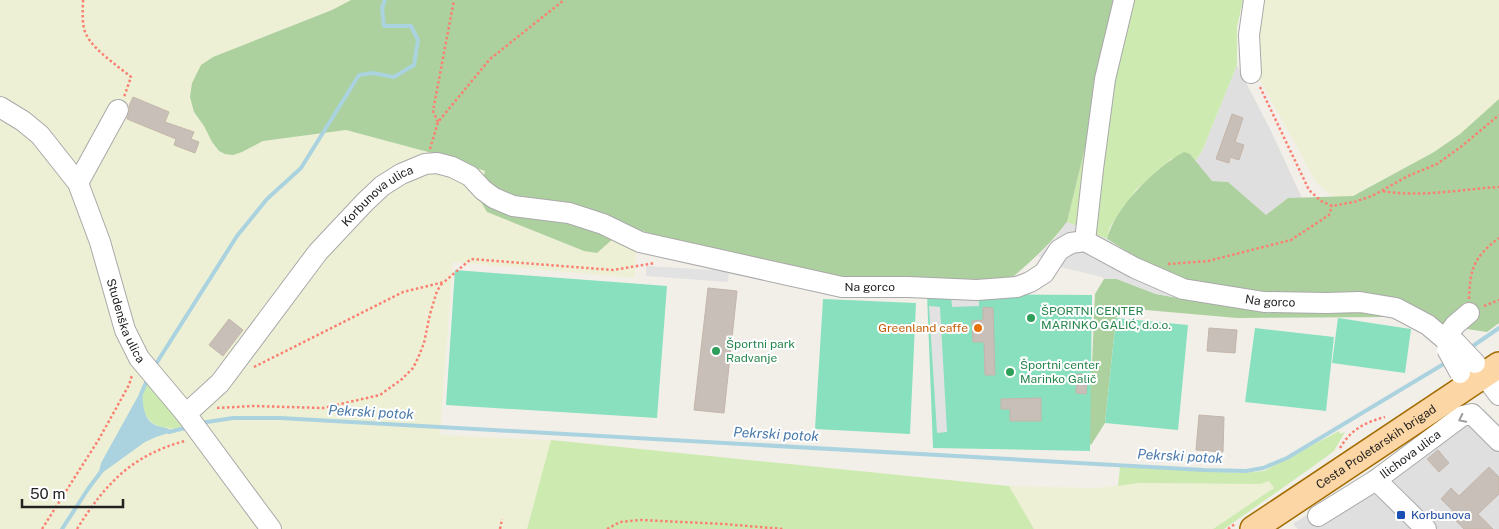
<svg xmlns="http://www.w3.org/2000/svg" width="1499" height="529" font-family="'Public Sans',sans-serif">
<rect width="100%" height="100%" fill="#f2efe9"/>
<!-- residential -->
<path fill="#e0dfdf" d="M1237,65L1271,131L1302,198H1288L1266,216L1228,182L1212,181L1195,161L1202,151Z
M1484,409L1499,424V529H1298L1293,524L1345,490L1408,460Z"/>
<!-- farmland -->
<path fill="#eef0d5" d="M0,0H351L332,10L213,57L201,65L194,112L204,126L212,142L242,152L263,141L346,130L428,152L485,171L478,197L487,212L584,251L597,253L623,230L637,229L635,278L453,262L440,435L551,440L527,529H0Z
M1256,0H1499V99L1460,134L1434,152L1352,196L1333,197L1316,182L1254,69Z
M1269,480L1274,488L1213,529H1034L1009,486L1097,488L1138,483L1260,484Z"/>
<!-- grass -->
<path fill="#cdebb0" d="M1121,0H1243L1237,27V65L1202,151L1195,161L1190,154L1171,159L1136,190L1110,227L1107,239L1067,222Z
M147,383L169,401L182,427C173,430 172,428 163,427C142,423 138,399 147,383Z
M1339,431L1340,434L1345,432L1334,451L1315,465L1224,529H1213L1274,488L1269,481L1260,484L1138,483L1118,486L1120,467L1243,473L1264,471Z
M551,440L1009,486L1034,529H527Z"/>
<!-- forest -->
<path fill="#add19e" d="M351,0H1121L1067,222C1050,245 1029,263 1007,282L855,278L805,271L695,249L637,229L623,230L597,253L584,251L487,212L478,197L485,171L428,152L346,130L263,141L242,152L233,155L225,154L219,151L212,142L204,126L194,112L190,97L192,83L201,65L213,57L332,10Z
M1499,99V323L1487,332L1386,317L1237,318L1123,308L1116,318L1105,423L1091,445L1083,436L1092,365L1095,294L1104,279H1117L1156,294L1209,303L1107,239C1115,207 1156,167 1184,152L1190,154L1212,181L1228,182L1266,215L1288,198L1353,196L1434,152L1460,134Z"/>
<!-- pitch -->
<path fill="#88e0be" d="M455,270L667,286L657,418L446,405Z
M927,294L1092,295L1090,451L933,448Z
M823,299L916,303L910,434L815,429Z
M1116,318L1188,325L1178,430L1105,423Z
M1338,318L1411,329L1405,373L1332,363Z
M1255,328L1334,337L1326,411L1245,402Z"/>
<!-- parking -->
<path fill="#e2e2e2" d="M1067,222L1107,239L1210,304L1156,294L1117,279H1104L1102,277L1056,266L1038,256L1056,237Z
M646,266L729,271L728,282L646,276Z
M951,295H979V306L952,307Z
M929,306L940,307L947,432L937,433Z"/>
<!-- water -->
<path fill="#aad3df" d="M142,389L143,390C142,402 143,422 158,426C164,428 169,427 172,432L156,437L145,442L102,473L99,472L101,463Z"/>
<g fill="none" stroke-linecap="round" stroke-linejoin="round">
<!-- stream -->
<path stroke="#aad3df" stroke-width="4" d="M1470,348L1499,328
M154,367L237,236L267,199L301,168L359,75L373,73L394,77L414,65L418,40L411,26H384L382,8L385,0
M141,394L148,378
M200,423L233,418H280L1204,470L1246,471L1263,468L1287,458L1447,362
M169,432L189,427
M62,529L88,489L103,469"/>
</g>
<!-- building -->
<path fill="#c7bfb8" stroke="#c4b6ab" d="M133,97L169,112L165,122L194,132L191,139L199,142L195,153L174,145L176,139L127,119L130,110L129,106Z
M1232,114L1243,118L1235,142L1244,145L1239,160L1230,157L1229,163L1216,159Z
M708,288L737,291L724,413L694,410Z
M983,307L993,308L995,375H985L984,342H973L972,321L983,320Z
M229,319L243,330L223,356L209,345Z
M1209,328L1237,330L1235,353L1207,351Z
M1077,374L1088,375L1086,394L1076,393Z
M1041,398V421H1010V409H1001V399Z
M1199,415L1224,417L1223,452L1196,450Z
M1438,450L1449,463L1439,472L1427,459Z
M1489,467L1499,477V494L1478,514L1493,529H1464L1455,520L1458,516L1441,499L1451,488L1459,496Z"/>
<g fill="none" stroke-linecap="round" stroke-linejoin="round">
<!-- minor casing -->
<g stroke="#a9a9a9" stroke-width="22">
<g id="minor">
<path d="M1251,73L1249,35L1254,0"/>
<path id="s1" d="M0,107L23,121L40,135L78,183L100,242L125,330L139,358L186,414L271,529"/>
<path d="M78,183L118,110"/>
<path d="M1085,241L1093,169L1105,79L1124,0"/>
<path d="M1445,339L1455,325L1469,313"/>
<path d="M1475,363L1499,395"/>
<path id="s2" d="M186,414L220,383L318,252L365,202L382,186L401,174L425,164L437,163L452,167L470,176L483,190L494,198L513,206L569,213L603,224L640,242L842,287H908L977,290L1017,287L1030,282L1044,273L1059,250L1071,243L1085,241L1135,268L1183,289L1264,302L1327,303L1360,302L1396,308L1428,325L1448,342L1456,343"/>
<path d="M1376,480L1426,529"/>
<path id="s3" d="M1318,516L1376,480L1462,416L1472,414L1499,441"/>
</g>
</g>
<!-- major casing -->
<g stroke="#a06b00" stroke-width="28">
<g id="major">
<path id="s4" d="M1253,529L1499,365"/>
</g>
</g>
<!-- path -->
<path stroke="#fa8072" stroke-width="2.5" stroke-dasharray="2.5 2.5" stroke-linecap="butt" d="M83,0C83,11 81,26 87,36C95,51 118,66 131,77L124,97
M1260,87L1309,190L1321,201L1332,206L1354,202L1372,196L1408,176L1437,164L1462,146L1499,115
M438,122L433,111L454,0
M430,149L438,122L490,59L564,0
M1383,191C1417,198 1464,189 1499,187
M1168,264L1208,261L1291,240L1329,215L1332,206
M1469,299C1470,268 1474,257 1499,238
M1484,306L1499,300
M254,367L403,292L444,282L471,259L613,270L655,263
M217,408L253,406L323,408L380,395L402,379L413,368L418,358L424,343L430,314L437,291L443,282
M1340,448C1351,429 1366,422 1385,417
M42,529L99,439L129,385L132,375
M77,529C105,484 132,455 185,441
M500,529L502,519
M607,529L620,522L641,520L724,524L783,529
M1228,529L1235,524"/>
<!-- minor -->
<use href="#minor" stroke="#fff" stroke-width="20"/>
<!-- major -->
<use href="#major" stroke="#fcd6a4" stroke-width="25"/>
<!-- minor-bridge casing -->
<g stroke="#a9a9a9" stroke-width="22" stroke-linecap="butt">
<path id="minor-bridge" d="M1456,343L1475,363
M1447,349L1460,373"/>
</g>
<!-- minor-bridge -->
<use href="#minor-bridge" stroke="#fff" stroke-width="20"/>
</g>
<!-- one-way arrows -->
<defs><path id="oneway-chevron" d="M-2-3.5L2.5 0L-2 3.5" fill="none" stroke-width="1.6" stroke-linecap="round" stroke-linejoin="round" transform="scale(1.25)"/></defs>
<use stroke="#9c9c9c" href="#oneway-chevron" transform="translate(1462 419) rotate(154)"/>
<!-- markers -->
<g fill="#2e9e5b" stroke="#fff" stroke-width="2">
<circle cx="1031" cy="318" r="5"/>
<circle cx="716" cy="351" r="5"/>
<circle cx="1010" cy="372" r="5"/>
</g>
<circle fill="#e8710a" stroke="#fff" stroke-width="2" cx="978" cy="328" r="5"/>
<rect fill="#1a4fb4" stroke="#fff" stroke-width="2" x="1396" y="510" width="10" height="10" rx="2.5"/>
<g text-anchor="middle" stroke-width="4" stroke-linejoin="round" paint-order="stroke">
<!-- street labels -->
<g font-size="12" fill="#222" stroke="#fff">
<text dy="4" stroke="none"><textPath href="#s2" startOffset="292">Korbunova ulica</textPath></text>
<text dy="4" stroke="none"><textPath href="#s2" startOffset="819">Na gorco</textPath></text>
<text dy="4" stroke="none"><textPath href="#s2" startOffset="1250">Na gorco</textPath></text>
<text dy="4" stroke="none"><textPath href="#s1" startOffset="256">Studenška ulica</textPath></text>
<text dy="4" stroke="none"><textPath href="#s4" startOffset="148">Cesta Proletarskih brigad</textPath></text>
<text dy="4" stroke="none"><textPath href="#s3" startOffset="111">Ilichova ulica</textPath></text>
</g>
<!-- leisure labels -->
<g font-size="12" fill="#27864d" stroke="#fff" text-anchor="start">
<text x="1041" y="315">ŠPORTNI CENTER<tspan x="1041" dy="14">MARINKO GALIĆ, d.o.o.</tspan></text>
<text x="726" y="348">Športni park<tspan x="726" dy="14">Radvanje</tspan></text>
<text x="1020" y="369">Športni center<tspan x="1020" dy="14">Marinko Galič</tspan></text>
</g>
<!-- food labels -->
<g font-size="12" fill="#c56008" stroke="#fff" text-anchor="end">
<text x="968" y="332">Greenland caffe</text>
</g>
<!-- transit labels -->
<g font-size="12" fill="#164399" stroke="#fff" text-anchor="start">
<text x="1411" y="519">Korbunova</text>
</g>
<!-- water labels -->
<g font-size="14" font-style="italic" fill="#4a7aab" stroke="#fff">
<text transform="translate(371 412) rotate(3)" y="5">Pekrski potok</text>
<text transform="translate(776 434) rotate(3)" y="5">Pekrski potok</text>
<text transform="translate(1180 456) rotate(3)" y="5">Pekrski potok</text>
</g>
</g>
<!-- scale -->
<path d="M22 499v8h101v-8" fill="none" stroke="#222222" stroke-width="2.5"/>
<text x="30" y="499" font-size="15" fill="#222222" stroke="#ffffff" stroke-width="4" paint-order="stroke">50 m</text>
</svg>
